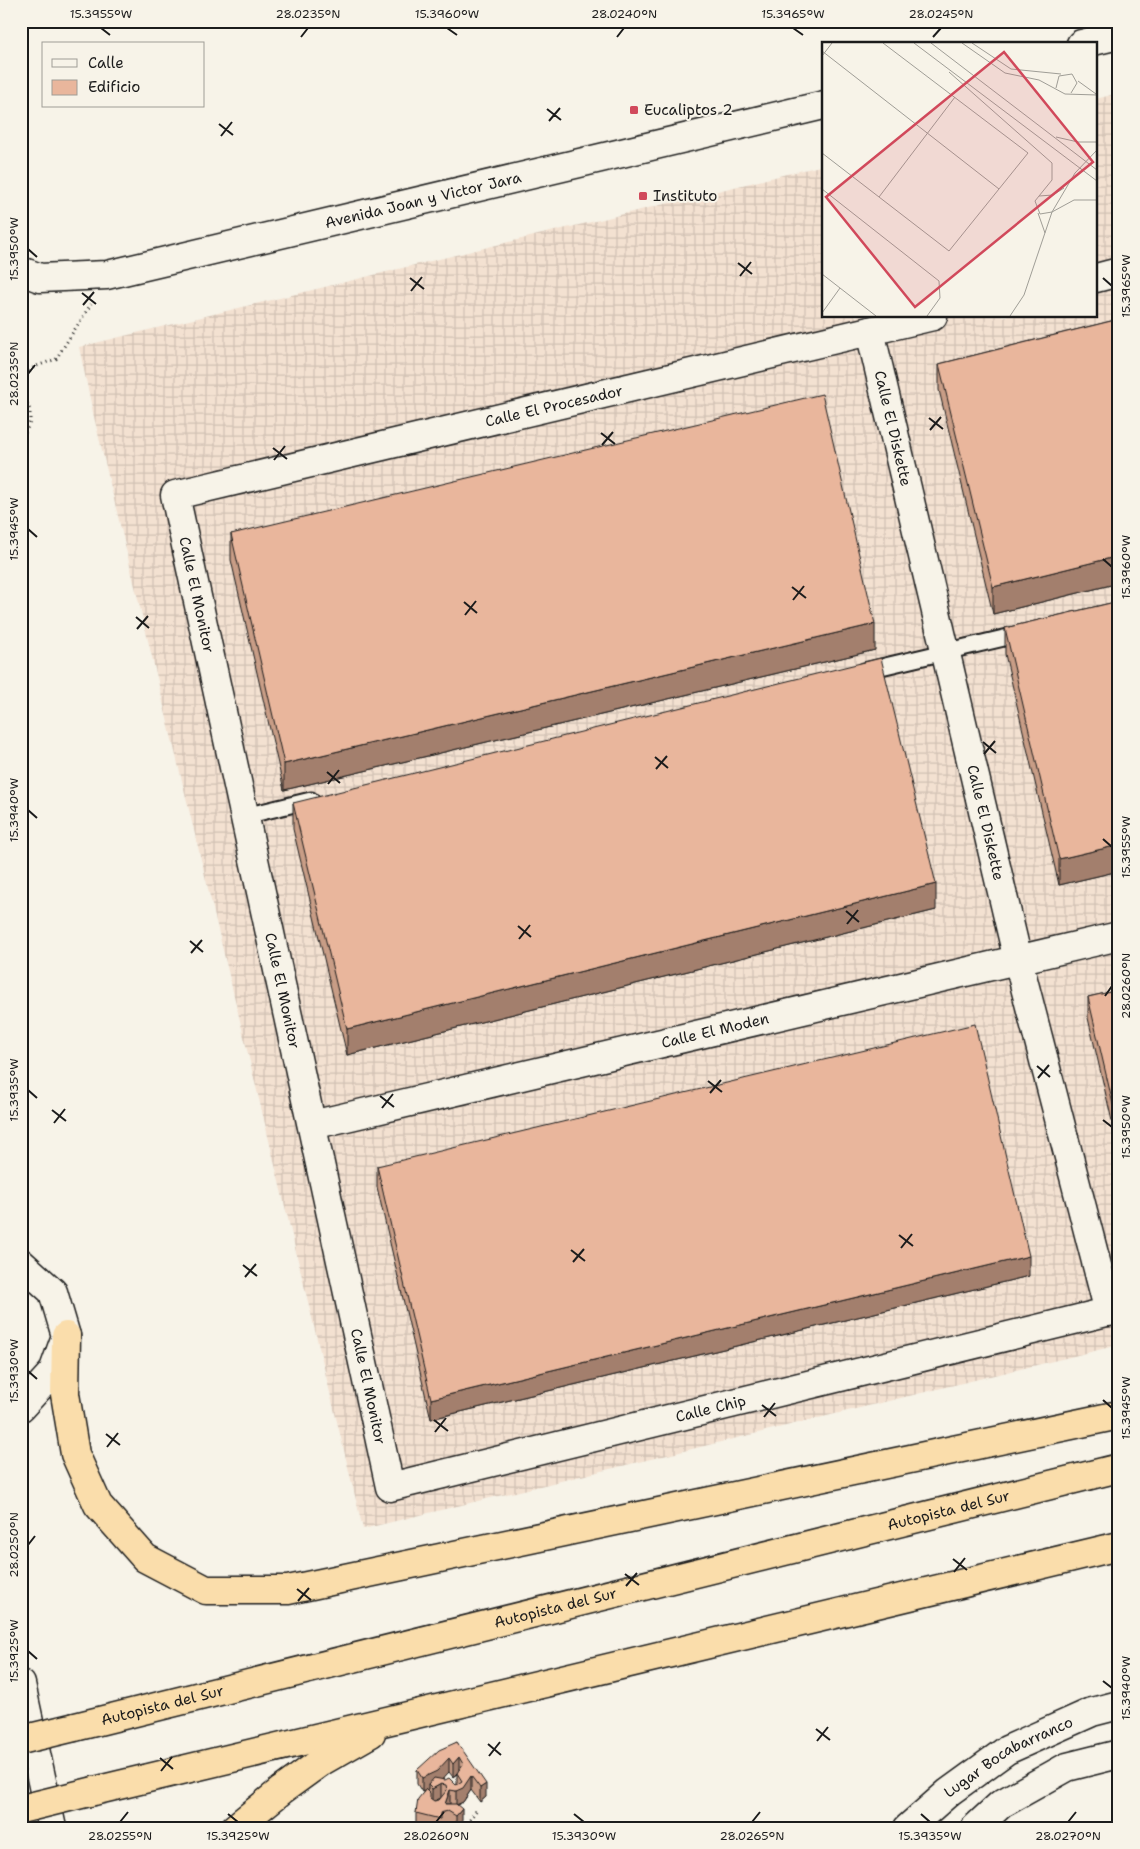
<svg xmlns="http://www.w3.org/2000/svg" width="1140" height="1849" font-family="'Shantell Sans',sans-serif">
<defs>
<pattern id="industrial-grid" width="8" height="8" patternUnits="userSpaceOnUse" patternTransform="scale(1.25)"><rect width="8" height="8" fill="#f3e1d1"/><path d="M0 4h8M4 0v8" fill="none" stroke="#d0c0b3"/></pattern>
</defs>
<rect width="100%" height="100%" fill="#f7f3e8"/>
<filter id="ink" filterUnits="userSpaceOnUse"><feTurbulence type="fractalNoise" baseFrequency=".02" numOctaves="2"/><feDisplacementMap in="SourceGraphic" scale="10" xChannelSelector="R" yChannelSelector="G"/><feConvolveMatrix kernelMatrix="1 2 1 2 8 2 1 2 1" color-interpolation-filters="sRGB"/></filter>
<g filter="url(#ink)">
<!-- industrial -->
<path fill="url(#industrial-grid)" d="M1119,93V1345L363,1529L94,417L79,347L824,165V316H1096V99Z"/>
<g fill="none" stroke-linecap="round" stroke-linejoin="round">
<!-- lane casing -->
<g stroke="#1c1c1c" stroke-width="19">
<path id="lane" d="M864,671L1025,633
M245,816L311,800"/>
</g>
<!-- street casing -->
<g stroke="#1c1c1c" stroke-width="31">
<g id="street">
<path d="M1081,44L1119,35"/>
<path id="s1" d="M21,271L40,278L107,275L824,105"/>
<path d="M1096,278L1119,272"/>
<path id="s2" d="M933,316L175,495L390,1487L1119,1309"/>
<path id="s3" d="M870,331L1018,960L1109,1312"/>
<path id="s4" d="M312,1125L1119,936"/>
<path d="M21,1263L53,1292L66,1336L53,1372L21,1407"/>
<path d="M21,1684L52,1828"/>
<path id="s5" d="M908,1828L949,1792L1007,1750L1092,1712L1119,1705"/>
<path d="M975,1828L1001,1804L1067,1767L1119,1754"/>
</g>
</g>
<!-- highway casing -->
<g stroke="#1c1c1c" stroke-width="31">
<g id="highway">
<path d="M66,1336L65,1394L75,1454L98,1505L145,1558L206,1590H288L1119,1415"/>
<path id="s6" d="M75,1727L1119,1468"/>
<path d="M94,1791L1119,1546"/>
<path d="M235,1828L282,1790L322,1761L371,1733"/>
</g>
</g>
<!-- path -->
<path stroke="#1c1c1c" stroke-width="3" stroke-dasharray="1 4" stroke-linecap="butt" d="M21,442L30,422V410L23,393L27,374L34,367L56,359L91,304
M464,1828L478,1808"/>
<!-- lane -->
<use href="#lane" stroke="#f7f3e8" stroke-width="15"/>
<!-- street -->
<use href="#street" stroke="#f7f3e8" stroke-width="28"/>
<!-- highway -->
<use href="#highway" stroke="#faddab" stroke-width="28"/>
<!-- highway-bridge casing -->
<g stroke="#1c1c1c" stroke-width="31" stroke-linecap="butt">
<path id="highway-bridge" d="M21,1740L75,1727
M21,1809L94,1791"/>
</g>
<!-- highway-bridge -->
<use href="#highway-bridge" stroke="#faddab" stroke-width="28"/>
</g>
<!-- wall -->
<path fill="#c89d86" stroke="#1c1c1c" fill-rule="evenodd" d="M1119,319V583L993,614L939,390V364Z
M231,534L875,650L284,790L231,560Z
M1119,601V871L1059,885L1005,654V628Z
M293,803L936,910L347,1055L293,829Z
M1119,990V1151L1088,1018V997Z
M377,1166L1029,1276L431,1419L377,1187Z
M457,1742L486,1797L480,1802L471,1790L463,1802L457,1805L462,1823L458,1828H452L448,1825L440,1827V1828L416,1827V1813L424,1791L422,1792L417,1784V1770ZM449,1772L453,1777L457,1774V1785H456L442,1779Z"/>
<!-- shaded-wall -->
<path fill="#a37f6d" stroke="#1c1c1c" d="M1119,556V583L993,614V587Z
M875,624V650L284,790V764Z
M1119,845V871L1059,885V859Z
M936,884V910L347,1055V1029Z
M1029,1256V1276L431,1419V1399Z
M459,1757V1771L453,1777V1764Z
M449,1758V1772L437,1785H428V1789L422,1792V1778Z
M471,1776V1790L463,1802L456,1805V1791Z
M441,1784V1798L432,1802V1789Z
M486,1784V1797L480,1802V1788Z
M450,1790V1804H445Z
M462,1809V1823L458,1828H456V1816Z"/>
<!-- building -->
<path fill="#e9b69c" stroke="#1c1c1c" d="M1119,319V556L993,587L939,364Z
M822,394L875,624L284,764L231,534Z
M1119,601V845L1059,859L1005,628Z
M881,658L936,884L347,1029L293,803Z
M1119,990V1130L1088,997Z
M975,1024L1029,1256L431,1399L377,1166Z
M457,1742L486,1784L480,1788L471,1776L463,1788L456,1791L450,1790L445,1804H456L462,1809L456,1816L448,1811L440,1813V1819L416,1813L418,1799L426,1789L430,1793V1798L434,1801L439,1800L447,1790L446,1785L441,1784L432,1789L428,1785L434,1778L445,1780L449,1778L456,1785L462,1781L457,1773L463,1764L459,1757L453,1764L449,1758L437,1771L422,1778L417,1770L439,1750Z"/>
</g>
<!-- ticks -->
<path fill="none" stroke="#1c1c1c" stroke-width="2" d="M101,28L110,35M447,28L457,35M793,28L803,35M301,37L308,28M617,37L624,28M933,37L941,28M547,109L561,120M549,121L560,108M219,124L233,135M221,136L232,122M28,249L37,257M738,263L752,274M740,276L751,262M410,278L424,289M1103,278L1112,286M411,291L422,277M82,293L96,304M83,305L94,292M28,374L35,365M929,418L943,429M930,430L941,417M601,433L615,444M602,445L613,432M273,448L287,459M274,460L285,446M28,529L37,537M1103,559L1112,567M792,587L806,598M793,600L804,586M464,602L477,613M465,615L476,601M136,617L149,628M137,629L148,616M983,742L996,753M984,754L995,741M655,757L668,768M656,769L667,756M327,772L340,783M328,784L339,770M28,810L37,818M1103,839L1112,847M846,911L859,922M847,924L858,910M518,926L531,937M519,939L530,925M190,941L203,952M191,953L202,940M1105,996L1112,986M1037,1066L1050,1077M1038,1078L1049,1065M708,1081L722,1092M28,1090L37,1098M710,1093L721,1080M380,1096L394,1107M382,1108L393,1094M52,1110L66,1121M1103,1120L1112,1127M54,1123L65,1109M899,1235L913,1246M901,1248L912,1234M571,1250L585,1261M573,1262L584,1249M243,1265L257,1276M245,1277L256,1264M28,1371L37,1379M1103,1400L1112,1408M762,1405L776,1416M764,1417L775,1403M434,1420L448,1431M435,1432L446,1418M106,1434L120,1445M107,1447L118,1433M28,1545L35,1536M953,1559L967,1570M954,1572L965,1558M625,1574L639,1585M626,1586L637,1573M297,1589L311,1600M298,1601L309,1588M28,1651L37,1659M1103,1681L1112,1688M816,1729L830,1740M817,1741L828,1727M488,1744L501,1755M489,1756L500,1742M160,1758L173,1769M161,1771L172,1757M228,1814L238,1822M574,1814L584,1822M921,1814L930,1822M120,1822L128,1812M436,1822L444,1812M752,1822L760,1812M1068,1822L1076,1812"/>
<!-- markers -->
<g fill="#d1495b" stroke="#f7f3e8" stroke-width="2">
<rect x="629" y="105" width="10" height="10" rx="2.5"/>
<rect x="638" y="191" width="10" height="10" rx="2.5"/>
</g>
<g text-anchor="middle" stroke-width="4" stroke-linejoin="round" paint-order="stroke">
<!-- poi labels -->
<g font-size="15" fill="#1c1c1c" stroke="#f7f3e8" text-anchor="start">
<text x="644" y="115">Eucaliptos 2</text>
<text x="653" y="201">Instituto</text>
</g>
<!-- street labels -->
<g font-size="15" fill="#1c1c1c" stroke="#f7f3e8">
<text dy="5" stroke="none"><textPath href="#s1" startOffset="412">Avenida Joan y Victor Jara</textPath></text>
<text transform="translate(554 406) rotate(-13)" y="5">Calle El Procesador</text>
<text dy="5" stroke="none"><textPath href="#s3" startOffset="100">Calle El Diskette</textPath></text>
<text dy="5" stroke="none"><textPath href="#s2" startOffset="881">Calle El Monitor</textPath></text>
<text dy="5" stroke="none"><textPath href="#s3" startOffset="505">Calle El Diskette</textPath></text>
<text dy="5" stroke="none"><textPath href="#s2" startOffset="1286">Calle El Monitor</textPath></text>
<text dy="5" stroke="none"><textPath href="#s4" startOffset="414">Calle El Moden</textPath></text>
<text dy="5" stroke="none"><textPath href="#s2" startOffset="1691">Calle El Monitor</textPath></text>
<text dy="5" stroke="none"><textPath href="#s2" startOffset="2124">Calle Chip</textPath></text>
<text dy="5" stroke="none"><textPath href="#s6" startOffset="900">Autopista del Sur</textPath></text>
<text dy="5" stroke="none"><textPath href="#s6" startOffset="495">Autopista del Sur</textPath></text>
<text dy="5" stroke="none"><textPath href="#s6" startOffset="90">Autopista del Sur</textPath></text>
<text dy="5" stroke="none"><textPath href="#s5" startOffset="124">Lugar Bocabarranco</textPath></text>
</g>
</g>
<!-- overview -->
<g transform="translate(822 42)">
<rect width="275" height="275" fill="#f7f3e8"/>
<path fill="none" stroke="#9f9d96" stroke-width="1" d="M92,1L275,139M109,1L275,128M140,1L183,31L217,38L243,52L275,53M150,1L189,27L239,32M0,9L177,147M0,14L10,1M127,30L230,121V138L217,154M256,39L274,52M234,46L237,34L250,32L255,41L249,51M234,95L256,100H275M0,111L127,209L206,111L61,1M0,147L117,239L118,256L105,274M57,155L133,55M230,170L218,172L213,159L217,154L231,153L242,146M230,170L252,158H275M216,171L223,191M0,232L54,274M0,271L18,246M188,274L202,253L230,170L253,131L275,108"/>
<path fill="#d1495b" fill-opacity="0.15" stroke="#d1495b" stroke-width="2.5" d="M182,10L271,120L93,265L4,155Z"/>
<rect width="275" height="275" fill="none" stroke="#1c1c1c" stroke-width="2.5"/>
</g>
<!-- margin -->
<rect width="1140" height="1849" fill="none" stroke="#f7f3e8" stroke-width="55"/>
<!-- legend -->
<rect x="42" y="42" width="162" height="65" fill="#f7f3e8" stroke="#9f9d96"/>
<rect x="52" y="59" width="25" height="8" fill="#f7f3e8" stroke="#9f9d96"/>
<text x="88" y="68" font-size="15" fill="#1c1c1c">Calle</text>
<rect x="52" y="80" width="25" height="15" fill="#e9b69c" stroke="#9f9d96"/>
<text x="88" y="92" font-size="15" fill="#1c1c1c">Edificio</text>
<rect x="28" y="28" width="1084" height="1794" fill="none" stroke="#1c1c1c" stroke-width="2"/>
<g font-size="12" text-anchor="middle" fill="#1c1c1c">
<text x="101" y="18">15.3955°W</text>
<text x="308" y="18">28.0235°N</text>
<text x="447" y="18">15.3960°W</text>
<text x="624" y="18">28.0240°N</text>
<text x="793" y="18">15.3965°W</text>
<text x="941" y="18">28.0245°N</text>
<text transform="translate(14 249) rotate(-90)" y="4">15.3950°W</text>
<text transform="translate(1126 286) rotate(-90)" y="4">15.3965°W</text>
<text transform="translate(14 374) rotate(-90)" y="4">28.0235°N</text>
<text transform="translate(14 529) rotate(-90)" y="4">15.3945°W</text>
<text transform="translate(1126 567) rotate(-90)" y="4">15.3960°W</text>
<text transform="translate(14 810) rotate(-90)" y="4">15.3940°W</text>
<text transform="translate(1126 847) rotate(-90)" y="4">15.3955°W</text>
<text transform="translate(1126 986) rotate(-90)" y="4">28.0260°N</text>
<text transform="translate(14 1090) rotate(-90)" y="4">15.3935°W</text>
<text transform="translate(1126 1127) rotate(-90)" y="4">15.3950°W</text>
<text transform="translate(14 1371) rotate(-90)" y="4">15.3930°W</text>
<text transform="translate(1126 1408) rotate(-90)" y="4">15.3945°W</text>
<text transform="translate(14 1545) rotate(-90)" y="4">28.0250°N</text>
<text transform="translate(14 1651) rotate(-90)" y="4">15.3925°W</text>
<text transform="translate(1126 1688) rotate(-90)" y="4">15.3940°W</text>
<text x="120" y="1840">28.0255°N</text>
<text x="238" y="1840">15.3925°W</text>
<text x="436" y="1840">28.0260°N</text>
<text x="584" y="1840">15.3930°W</text>
<text x="752" y="1840">28.0265°N</text>
<text x="930" y="1840">15.3935°W</text>
<text x="1068" y="1840">28.0270°N</text>
</g>
</svg>
